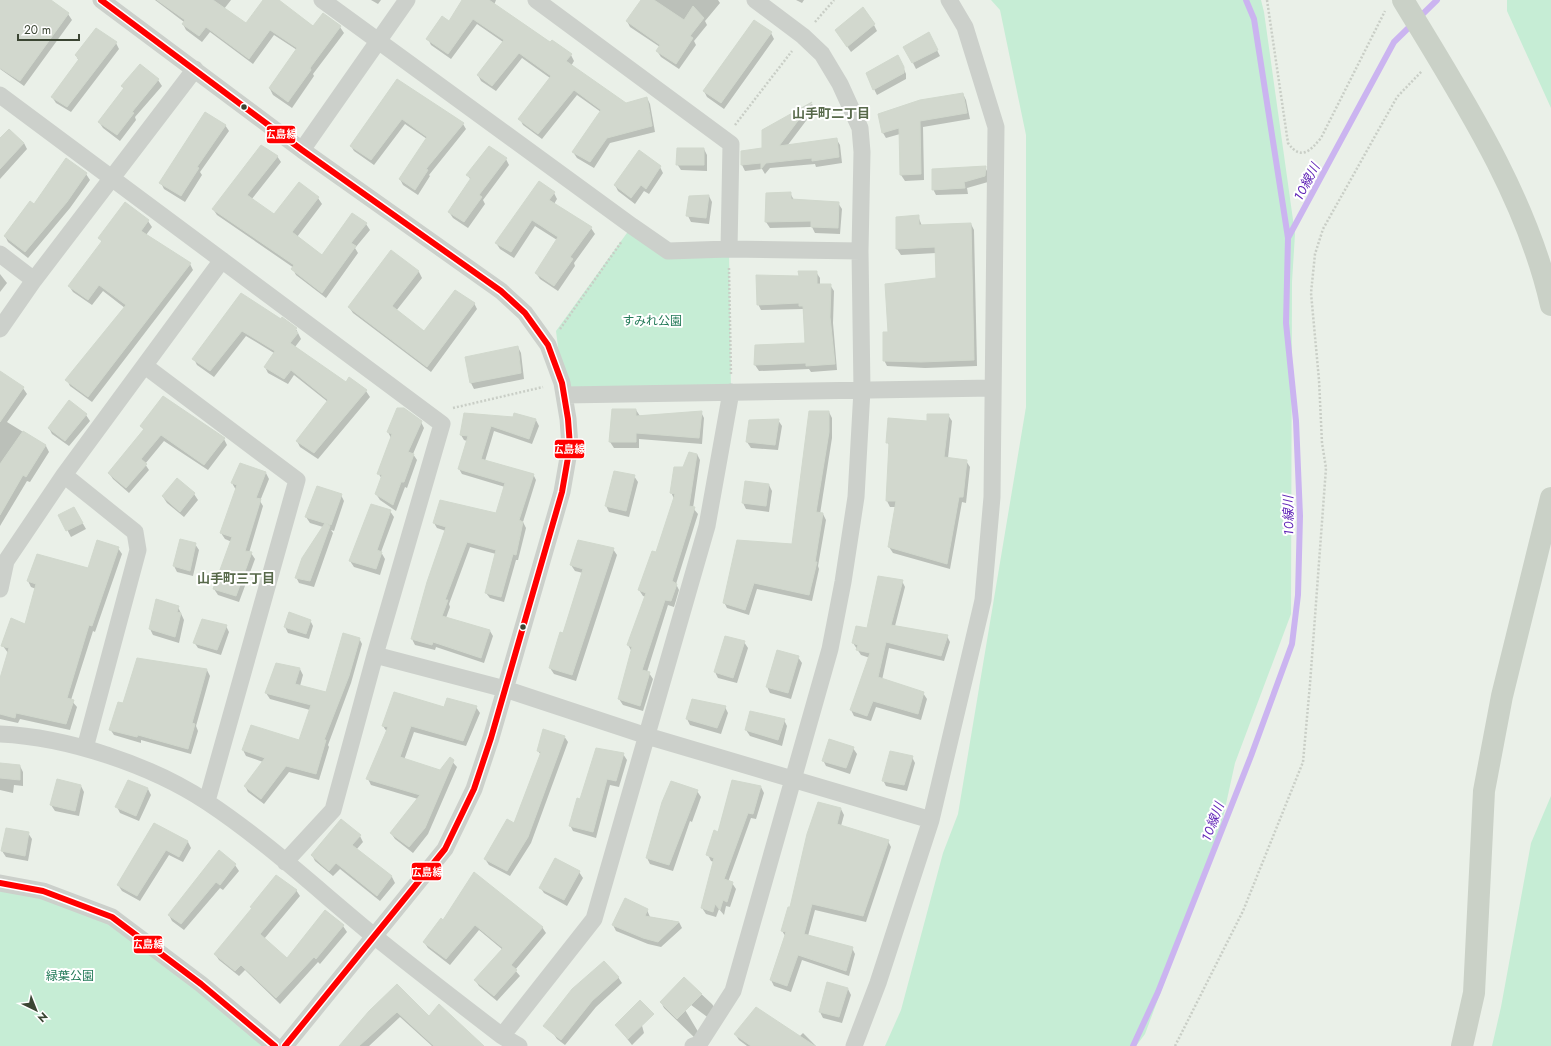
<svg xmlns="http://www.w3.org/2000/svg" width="1551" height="1046" font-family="Jost,'Noto Sans JP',sans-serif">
<rect width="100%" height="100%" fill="#eaf0e8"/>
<!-- green -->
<path fill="#c6edd5" d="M991,0H1261L1264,12L1295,234L1292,282L1291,614L1235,763L1219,836L1145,1034L1136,1046H885L901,1010L943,853L958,814L1026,407V135L1000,10Z
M1507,0H1551V108L1507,11Z
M632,226L669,251L729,249L731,392L564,395L556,331Z
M1551,796V1046H1492L1501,1007L1531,843Z
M0,883L112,917L275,1046H0Z"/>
<!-- shadow -->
<path fill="#0003" d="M0,0H49L68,14L72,20L24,86L0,69Z
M155,0H231L224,9L246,25L264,0H277L314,27L323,15L340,27L344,33L313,74L314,76L292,108L273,95L270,89L297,50L274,35L253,64L210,32L202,42L186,30L183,24L184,22Z
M371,0H381L378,4Z
M464,0H496L494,5L551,43L571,55L574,61L571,66L625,104L647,98L650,104L655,132L610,143L594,168L577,158L573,152L601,112L577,95L542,139L523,125L520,119L550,78L522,58L496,91L481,81L478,75L503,42L477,24L451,59L431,45L428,39L449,23Z
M642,0H718L720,3L705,21L707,25L694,41L696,45L679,69L661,57L657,51L660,47L630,27L627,21Z
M796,0H804L802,3Z
M874,25L877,31L851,52L840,36Z
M771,33L774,39L724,109L707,97L704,91Z
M928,33L940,56L916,69L905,47Z
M116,43L119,49L71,112L56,103L52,97L79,61L76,56Z
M901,62L906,74V79L877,95L874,89Z
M158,80L162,86L135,117L136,120L120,141L103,128L99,122L124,89L122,86Z
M397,80L463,124L466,129L429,175L430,176L418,195L403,185L400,179L427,139L405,124L374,165L354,151L351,146Z
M963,94L966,100L970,119L923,127L924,180L905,181L901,175L900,134L886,138L883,133Z
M812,104L815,109L787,146L837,140L840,145L842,163L816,167L815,164L770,168L765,174L762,169L745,171L742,165L763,149V130Z
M225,125L229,131L200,172L202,175L185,202L164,189L161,183Z
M0,140L24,143L27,149L0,179Z
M704,149L707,155V171L681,170L677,164Z
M277,156L281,162L251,200L274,215L318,198L322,204L297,237L322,256L352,214L366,224L370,230L355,248L358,253L326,298L296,275L293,269L294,268L217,215L213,209Z
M506,159L509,165L483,200L485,204L468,228L453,218L449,212L471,180L467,175Z
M660,167L663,173L649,194L644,191L635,204L618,191L615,185Z
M985,167L988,173V182L967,188L968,194L936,195L933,189Z
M86,174L90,180L70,208L28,258L8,242L5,236L35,206Z
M554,193L557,199L554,204L591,228L595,234L574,263L575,266L558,291L540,279L536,273L557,240L535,226L514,258L500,249L496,243Z
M790,193L794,200L838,203L842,209L840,234L815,233L812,227L770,228L766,222L767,194Z
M709,196L712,202L709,224L691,222L688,216Z
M918,216L922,226L971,224L974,230L977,366L925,368L887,366L884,360L889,333L937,279L936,253L901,255L897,249Z
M148,221L152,227L146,235L190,264L193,270L92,402L70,386L67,380L125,308L103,291L92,305L73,292L69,286L102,243L100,238Z
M391,252L419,272L422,278L396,311L424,333L474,303L477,309L431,372L353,313L349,307Z
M816,272L820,278V285H830L834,291L833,323L837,370L811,372L809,369L759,371L755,365L756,346L806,344L803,309L761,310L758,304L800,277Z
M0,274L7,283L0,292Z
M242,295L296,329L301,339L295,347L346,384L366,391L370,397L318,459L300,447L297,441L328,402L294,375L288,384L268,373L265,367L274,353L246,336L214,377L197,365L194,359Z
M518,347L521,353L524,379L474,389L471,383L466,358Z
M3,374L23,388L27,394L7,422L46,446L49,452L30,482L27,481L0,526V378Z
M636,410L640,416L701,412L704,418L702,444L639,439V448H614L610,442Z
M829,412L832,418V438L820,514H823L826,520L818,566L819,569L812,601L757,589L749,615L727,608L724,602L793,545Z
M515,414L536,420L539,426L532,444L494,431L485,461L533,474L536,480L523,522L526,528L518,560H516L504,602L490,598L486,593L496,554L470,547L449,604L450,607L446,618L490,631L493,636L484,663L436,647L435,650L415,645L412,639L428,582L446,531L437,528L434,523L497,515L505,487L462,474L459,469L467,441L464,440L461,435L514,418Z
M86,415L90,421L69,446L52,434L49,428Z
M948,415L952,421L948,458L966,461L970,467L966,503L962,502L950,569L893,553L889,547L896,507H890L887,501L890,446L887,442L928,422Z
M778,420L782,426L778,450L751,448L747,442L750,421Z
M421,422L424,428L413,454L417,460L407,488L405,487L396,511L380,500L376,494L382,479L378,473L391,438L388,432Z
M141,426L224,439L227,445L208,470L164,441L145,464L149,470L129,493L113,479L109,473L144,430Z
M697,454L700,460L693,508L698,514L676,584L679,590L674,607L668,605L647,672L649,673L653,679L643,711L623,705L619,699L632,652L628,645L646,597L643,596L639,590L657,553L674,499L671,492L684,468Z
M241,465L266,473L269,479L260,501L263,506L249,553H251L255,559L239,602L218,595L214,589L232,542L225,539L221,533L236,490L232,483Z
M634,476L638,482L629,517L609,512L606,506Z
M769,485L772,491L769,512L746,509L743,503Z
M194,494L198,500L184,517L167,503L163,497Z
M341,495L344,501L334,531L331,530L333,533L314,587L299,583L296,577L323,527L310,523L306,517Z
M74,508L86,529L71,537L60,516Z
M390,511L394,517L381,552L385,559L380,575L354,567L350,561Z
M195,544L199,550L193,576L177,572L174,566Z
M118,548L122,554L95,632L93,631L71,700L77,707L70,730L20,719L18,723L0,719V682L8,653L3,646L26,625L36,589L31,587L28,581L37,555L89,569Z
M613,549L617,555L576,681L554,674L550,668L564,634L583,573L575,571L571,565Z
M902,581L905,587L895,626L947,636L950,642L944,661L889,648L882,680L923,693L927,699L921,720L876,707L871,721L854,716L851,710L870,658L861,655L853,643L868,629Z
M178,607L184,620L179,643L153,635L150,629Z
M310,620L313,626L309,639L288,633L285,627Z
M226,626L229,632L221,655L198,648L194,642Z
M359,638L362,644L351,683L328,745L329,747L319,780L289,772L264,804L248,792L245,786L263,762L246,756L243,750L300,741L310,710L270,699L266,693L276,664L300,669L303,675L300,686L326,693Z
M744,642L748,648L737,683L718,678L715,672Z
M798,657L802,663L791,699L770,693L767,687Z
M207,670L210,676L196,726L198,731L191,754L141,740V743L114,735L110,729Z
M693,700L725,707L728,713L721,734L690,725L687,719Z
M476,707L480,713L466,746L414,732L404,760L440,771L450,759L457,767L428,834L413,853L395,839L391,833L418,799L371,785L368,779L387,732L383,726L444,709Z
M784,720L787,726L782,746L750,736L746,730Z
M564,736L568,742L531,843L510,876L489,865L485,859L514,824L541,755L538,751Z
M853,748L857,754L850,774L826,766L823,760Z
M623,754L627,760L619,787L610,785L596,838L573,831L570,825L581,800Z
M912,757L915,763L907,791L886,786L883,780Z
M0,764L20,766L23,772V786L14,785L13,793L0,790Z
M732,781L761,787L764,793L756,819L751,818L728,882L732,883L736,889L730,907L726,906L724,915L719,909L716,917L706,914L702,908L714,862L711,861L708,855L718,833Z
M81,786L84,792L79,816L55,811L51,805Z
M148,789L151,795L139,821L120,813L117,807Z
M697,791L701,797L692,822L690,821L673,871L650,864L647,858Z
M841,809L844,815L841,826L888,841L891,847L866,922L815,910L808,936L852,948L855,954L849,976L802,960L791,992L774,986L771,980L786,937L782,931L790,908Z
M154,824L188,842L191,848L183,862L169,855L140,901L122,891L118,885Z
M28,833L32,839L28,861L6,857L2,851Z
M360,836L363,842L356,850L392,877L395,883L380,901L340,869L333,876L315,861L312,855Z
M235,865L239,871L223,890L220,888L184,930L172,921L169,915Z
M579,872L583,878L567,906L544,893L540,887Z
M296,890L300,896L264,939L287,959L326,911L343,926L347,932L320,964L318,962L280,1004L245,970L239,976L219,960L215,954Z
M647,910L650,917L679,922L682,928L661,947L648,944L616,931L613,925Z
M443,921L542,927L546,933L515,970L520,976L497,1001L479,986L475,980L503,950L479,930L450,965L428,948L424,942Z
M618,977L622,983L596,1007L565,1045L557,1039L553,1033Z
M684,978L712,1004L716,1010L710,1019L675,993L700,1035L697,1040L664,1008L661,1002Z
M397,985L430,1017L483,1046H432L400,1017L369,1046H340Z
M848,989L851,995L842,1023L823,1018L820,1012Z
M638,1011L644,1033L632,1045L616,1025Z
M803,1033L816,1046H747L739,1040L735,1034L799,1037Z"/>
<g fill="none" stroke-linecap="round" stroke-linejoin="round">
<!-- stream -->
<path stroke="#cbb4f0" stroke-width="6" d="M1246,0L1254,19L1288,238
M1133,1046L1158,992L1251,756L1292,644L1298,595L1300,516L1296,421L1286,323L1288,238L1394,42L1437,0"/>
</g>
<!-- building -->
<path fill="#d2d8ce" stroke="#d1d8cd" d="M0,0H51L69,13L20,81L0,68Z
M157,0H213L246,23L263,0H279L313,26L323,13L341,26L310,68L311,70L288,102L269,88L297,48L270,30L249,59L206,27L199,36L182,24L185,20Z
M462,0H489L550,42L552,40L572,54L566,61L626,103L647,97L652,126L607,138L590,162L572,152L601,110L574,90L538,134L518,119L551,76L519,53L492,86L477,75L504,40L473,19L448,54L426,39L442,16L449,21Z
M641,0H654L684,20L693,6L704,18L690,36L693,38L676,64L656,51L660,45L626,21Z
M863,7L875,24L847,47L835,30Z
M754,20L772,32L721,103L703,91Z
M96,28L117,42L67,107L51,97L79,59L75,55Z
M929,32L938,50L912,63L903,47Z
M898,55L904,67V73L873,90L866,73Z
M140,64L159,79L132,112L134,113L117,135L98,122L124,88L121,86Z
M397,79L464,123L426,169L428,170L415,190L399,179L427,137L402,119L371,160L350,146Z
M963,93L967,113L920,121L921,174L900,175L899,128L882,133L878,114L920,100Z
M812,102L779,146L837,138L839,157L812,161V158L766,163L761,169V163L741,165V151L762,148V130Z
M205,112L226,125L197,167L199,168L181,196L159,183Z
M9,129L24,143L0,169V138Z
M261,145L278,156L247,195L274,214L299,182L319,197L292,232L322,255L352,213L367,223L351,243L356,246L322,293L291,269L294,265L212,209Z
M489,146L507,158L479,195L482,197L464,222L448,212L471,178L466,175Z
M677,148H704V165H676Z
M639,150L661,166L646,189L641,185L631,198L614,185Z
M66,158L87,173L67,202L25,252L4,236L30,201L34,204Z
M986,166L985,176L964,182L965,188L932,190V169Z
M539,181L555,192L549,200L592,227L570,257L573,259L554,286L535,273L558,237L532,220L511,252L495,243Z
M791,192V199L839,202L838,228L811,227V221L765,222L766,193Z
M709,195L706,218L686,216L689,196Z
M125,202L149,220L141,231L191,263L88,397L65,380L126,305L99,285L88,300L68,286L102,241L98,238Z
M919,215V225L971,223L974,360L921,362L883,361V332H888L885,284L936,278L935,247L896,249V217Z
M391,250L419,271L392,306L424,331L455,290L475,303L427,367L348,307Z
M798,271H817V284H831L830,317L835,364L806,366V363L754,365L755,345L805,343L803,306H799V303L757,305L756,275L799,276Z
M241,293L281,319L282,317L297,328L295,330L298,333L290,343L346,382L349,377L367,390L314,453L296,441L328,400L291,370L284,379L264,367L275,351L242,331L210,371L192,359Z
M518,346L521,373L470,383L465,357Z
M0,371L24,387L0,422Z
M163,396L225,438L204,465L161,435L141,459L147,464L126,488L108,473L144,429L140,426Z
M69,400L87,414L65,441L48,428Z
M397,408H404L422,421L408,452L414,454L404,482H401L393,505L375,494L382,475L377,474L392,434L387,432Z
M612,409H636V416L702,411L699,438L636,433V442H609Z
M809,411H829V432L816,512L823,513L815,562H817L809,595L754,583L745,610L723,603L737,540L792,544Z
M464,413L513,417L514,413L536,419L529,439L491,426L481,459L534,474L519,520L523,522L516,555L513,554L501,597L485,593L496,550L467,542L445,600H448L442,616L490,630L481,658L433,642L432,645L411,639L427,582L446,527L433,523L440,500L496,513L505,483L458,469L468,436L460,435Z
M927,414H949L944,457L967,460L963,497H959L947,564L888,547L896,501H886L889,443H886L888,418L927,421Z
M779,419L775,445L746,442L749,420Z
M23,431L46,445L26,477L23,475L0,515V464Z
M689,452L697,454L689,506L695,507L672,581L677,584L671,601L665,600L642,670L650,672L640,706L618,699L632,647L627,645L646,593L638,590L652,551L656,552L675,494L670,493L674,467H683Z
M240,463L266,472L256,498L261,499L245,551L252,552L236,596L213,589L232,537L220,533L237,485L231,483Z
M614,471L635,475L626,511L605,506Z
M177,478L195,493L180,512L162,496Z
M745,481L769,484L766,506L742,503Z
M317,486L342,494L331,525L305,517Z
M371,504L391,510L377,550L382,552L376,569L349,561Z
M74,507L83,523L66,531L58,515Z
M325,523L330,526L310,581L295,578L302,558Z
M180,539L196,543L190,571L173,566Z
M97,540L119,547L92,626L89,625L67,698L74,700L66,724L16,713L15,718L0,714V678L9,648L1,646L11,618L25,624L36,584L27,581L37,554L88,568Z
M578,540L614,548L572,675L549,668L560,632L563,633L583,569L570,565Z
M878,576L903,580L891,625L948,635L941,656L886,642L878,677L924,692L918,714L873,701L867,716L850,710L870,653L856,650L858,645L852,643L856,626L867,628Z
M156,599L179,606L177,612L181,613L175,637L149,629Z
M289,612L311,620L306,634L284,627Z
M202,619L227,625L217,650L193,643Z
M343,633L360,638L349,676L324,740H326L316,774L286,766L261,799L244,786L265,758L242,750L251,725L299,740L311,705L265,693L276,663L300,668L295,684L326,692Z
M725,636L745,641L733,678L714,672Z
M777,650L799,656L788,693L766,687Z
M137,658L207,669L192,723L195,724L188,749L138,735L137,737L109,730L118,702L123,703Z
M394,692L444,707L447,698L477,706L463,741L411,726L400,757L440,770L450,757L454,760L425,828L409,847L390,833L420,795L366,779L388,727L382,726Z
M692,699L726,706L717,728L686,719Z
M750,711L785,719L778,740L745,730Z
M543,729L565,736L528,837L507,871L484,859L507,819L514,823L541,752L537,751Z
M829,739L854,747L846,768L822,761Z
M596,748L624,753L616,781L607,779L593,832L569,826L577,798L580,799Z
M890,751L913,756L904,785L882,781Z
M0,763L20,765V780L0,778Z
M57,779L81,785L75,811L50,805Z
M128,780L148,788L136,816L115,807Z
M732,780L761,786L753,814L748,813L724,879L733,882L727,902L723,900L720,910L715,904L713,912L701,908L714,858L706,855L714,830L718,832Z
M671,781L698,790L669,865L646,858L662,802Z
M818,802L841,808L837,824L889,840L863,916L812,904L804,934L853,947L846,971L798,955L787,986L770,980L786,932L781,931L788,907H790L807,834Z
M341,819L361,835L352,845L392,876L377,896L336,863L329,871L311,855Z
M154,823L188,841L179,857L166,850L137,896L117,885Z
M6,828L29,832L25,856L1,851Z
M219,850L236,864L220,885L216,882L181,924L168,915Z
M555,858L580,871L564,900L539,888Z
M474,872L543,927L511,965L517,970L494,996L474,980L503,948L475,925L446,959L423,942L441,918L443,920Z
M276,875L297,890L260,934L287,958L325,910L344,925L316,959L314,957L276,998L241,965L235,971L214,954L252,908L250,907Z
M625,898L648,909L645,916L679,922L658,942L643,938L612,925Z
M604,961L619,977L592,1001L561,1040L543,1026L572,989Z
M684,977L702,994L677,1019L660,1002Z
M827,982L848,988L839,1017L819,1012Z
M397,984L429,1016L439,1004L484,1046H434L397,1012L359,1046H339L369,1011Z
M640,1000L654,1014L628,1039L615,1025Z
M756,1007L815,1046H751L734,1034Z"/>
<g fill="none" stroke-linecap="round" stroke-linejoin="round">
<!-- path -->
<path stroke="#c9cec6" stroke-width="2.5" stroke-dasharray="2 2" stroke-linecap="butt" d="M1267,0L1288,143C1301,161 1310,151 1321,138L1385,11
M815,22L834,0
M735,125L792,51
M729,268L731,375
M560,329L622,241
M453,408L543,387
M1175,1046L1243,911L1303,762L1310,684L1326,468L1322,443L1319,380L1311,293L1315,254L1323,229L1397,97L1422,71"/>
<!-- street -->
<path stroke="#ccd0cb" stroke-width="17" d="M101,0L302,150L501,291L525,313L548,345L562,383L568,419L570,446L562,492L491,738L474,789L445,849L285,1046
M322,0L632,226L668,251L729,249L860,251
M536,0L731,144L729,249
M0,95L442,424L375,655L333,810L285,862
M302,150L407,0
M0,254L34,280
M0,329L34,280L195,69
M145,366L297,480L207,801
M564,395L993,388
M64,475L135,532L138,550L85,748
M0,589L6,561L64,475L222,260
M375,655L505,689L647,736L931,820
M0,734C67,737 151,765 207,802C266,841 319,891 374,936C416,970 459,1003 502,1036L519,1046
M0,883L43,891L112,917L201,984L275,1046
M502,1036L594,919L707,526L731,392
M693,1046L699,1044L733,991L830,649L843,582L856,497L862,390L860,251L862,152L860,128L840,84L822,54L803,36L755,0
M854,1046L878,983L931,820L983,600L992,497L996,127L965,27L949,0"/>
<!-- secondary -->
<path stroke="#cad1c7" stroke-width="22" d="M1403,0C1461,96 1526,195 1551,305
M1462,1046L1474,993L1484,791L1502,696L1551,498"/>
<!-- bus-1 casing -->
<g stroke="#fff" stroke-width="9">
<path id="bus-1" d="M101,0L302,150L501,291L525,313L548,345L562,383L568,419L570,446L562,492L491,738L474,789L445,849L285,1046
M0,883L43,891L112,917L201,984L275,1046"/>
</g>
<!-- bus-1 -->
<use href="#bus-1" stroke="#f00" stroke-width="6"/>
</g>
<!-- markers -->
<g fill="#3b4533" stroke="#fff" stroke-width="1.5">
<circle cx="244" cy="107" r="3.5"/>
<circle cx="523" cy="627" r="3.5"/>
</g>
<g text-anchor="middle" stroke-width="4" stroke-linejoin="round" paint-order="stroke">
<!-- park labels -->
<g font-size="12" fill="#237a58" stroke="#fff">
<text x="652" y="325">すみれ公園</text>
<text x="70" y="980">緑葉公園</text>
</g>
<!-- neighbourhood labels -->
<g font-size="13" font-weight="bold" fill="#57694a" stroke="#fff">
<text x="831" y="118">山手町二丁目</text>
<text x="236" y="583">山手町三丁目</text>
</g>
<!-- water labels -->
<g font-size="13" font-style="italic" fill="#6126b7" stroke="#fff">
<text transform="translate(1306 182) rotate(-62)" y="5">１０線川</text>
<text transform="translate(1288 516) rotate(-91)" y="5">１０線川</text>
<text transform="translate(1212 822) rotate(-69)" y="5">１０線川</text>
</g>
</g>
<g stroke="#fff" stroke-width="1.5">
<rect x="266" y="125" width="30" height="19" rx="4" fill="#f00"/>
<rect x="554" y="439" width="31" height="20" rx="4" fill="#f00"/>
<rect x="411" y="862" width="31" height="19" rx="4" fill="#f00"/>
<rect x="133" y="935" width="30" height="19" rx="4" fill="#f00"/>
</g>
<g font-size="11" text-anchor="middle" font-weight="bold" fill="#fff">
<text x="281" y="138">広島線</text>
<text x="569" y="453">広島線</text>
<text x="427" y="876">広島線</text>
<text x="148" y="948">広島線</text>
</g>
<!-- north arrow -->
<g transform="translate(36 1010) rotate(137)" stroke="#ffffff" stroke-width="3" paint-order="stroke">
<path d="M0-3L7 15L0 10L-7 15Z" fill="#3b4533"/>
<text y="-6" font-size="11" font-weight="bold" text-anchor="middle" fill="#3b4533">N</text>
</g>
<!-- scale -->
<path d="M18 34v6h61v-6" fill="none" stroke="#3b4533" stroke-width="2"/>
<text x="24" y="34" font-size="12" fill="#3b4533" stroke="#ffffff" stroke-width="3" paint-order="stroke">20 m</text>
</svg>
